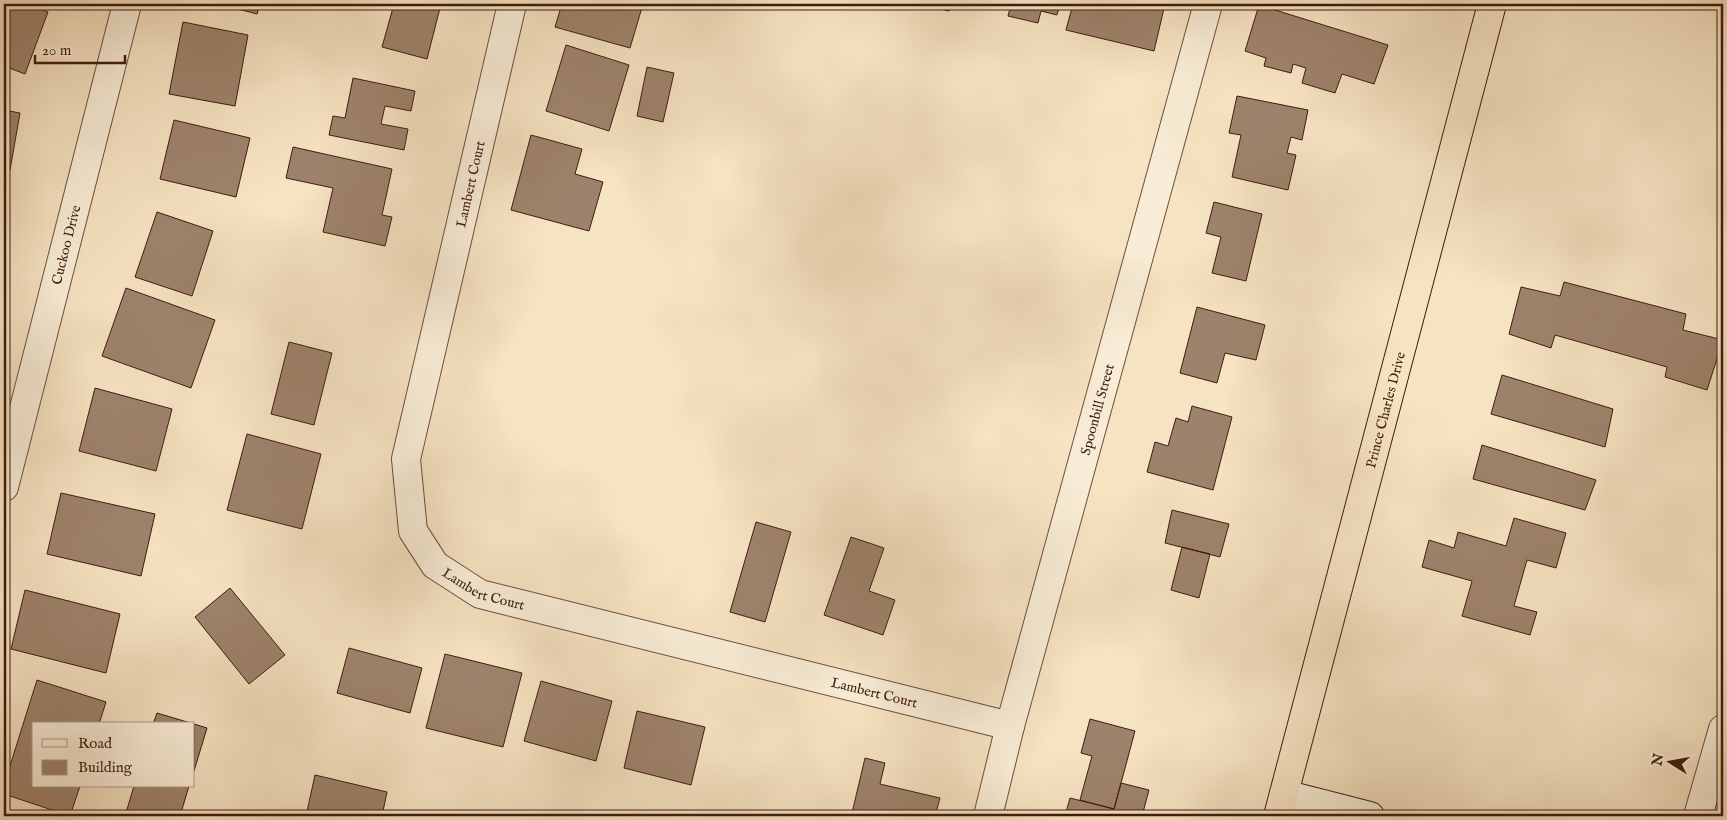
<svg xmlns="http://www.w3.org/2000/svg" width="1727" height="820" font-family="'IM FELL English',serif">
<rect width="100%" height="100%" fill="#f6e3c2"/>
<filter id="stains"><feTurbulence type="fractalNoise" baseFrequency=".004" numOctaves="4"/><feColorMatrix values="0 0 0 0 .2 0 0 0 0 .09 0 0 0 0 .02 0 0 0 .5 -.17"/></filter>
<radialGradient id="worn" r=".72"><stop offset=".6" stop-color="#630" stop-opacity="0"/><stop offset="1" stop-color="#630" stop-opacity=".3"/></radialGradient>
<!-- building -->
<path fill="#9e836c" stroke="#3f1c0f" d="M4,4H27L48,12L25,74L4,66Z
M219,4H260L257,14Z
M394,4H441L427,59L382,47Z
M562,4H643L630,48L555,27Z
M918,4H951L949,11Z
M1011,4H1060L1057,15L1041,11L1038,23L1008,16Z
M1073,4H1165L1154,51L1066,30Z
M1259,5L1388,45L1374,84L1342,74L1335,93L1302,83L1306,68L1293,64L1291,73L1264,66L1266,58L1245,51Z
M183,22L248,35L235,106L169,94Z
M566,45L629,65L609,131L546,111Z
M647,67L674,73L663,122L637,116Z
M353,78L415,91L411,111L385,106L381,124L408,129L404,150L329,135L333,116L345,118Z
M1237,96L1308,110L1302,140L1291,137L1287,153L1296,155L1288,190L1232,177L1241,135L1229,133Z
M4,110L20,113L10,170L4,169Z
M174,120L250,138L236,197L160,179Z
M531,135L582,149L575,174L603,182L589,231L511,210Z
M293,147L392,169L382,215L392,217L385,246L323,232L333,188L286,178Z
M1214,202L1262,214L1246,281L1212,273L1221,237L1206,233Z
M157,212L213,231L192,296L135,277Z
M1564,282L1686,314L1683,330L1723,340L1707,390L1665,377L1667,367L1555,335L1551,348L1509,334L1521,287L1560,296Z
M126,288L215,320L191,388L102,356Z
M1197,307L1265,325L1256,360L1225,353L1217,383L1180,373Z
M289,342L332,353L314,425L271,414Z
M1502,375L1613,409L1605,447L1491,414Z
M95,388L172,409L156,471L79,451Z
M1192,406L1232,417L1213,490L1147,472L1155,442L1168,446L1176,418L1188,422Z
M247,434L321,454L302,529L227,510Z
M1482,445L1596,480L1585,510L1473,479Z
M61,493L155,514L141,576L47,554Z
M1172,510L1229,524L1220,557L1165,543Z
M1514,518L1566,533L1556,568L1527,560L1514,606L1537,612L1530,635L1462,616L1472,581L1422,567L1429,540L1454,548L1458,532L1506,546Z
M756,522L791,532L765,622L730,612Z
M851,537L884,548L869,591L895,600L883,635L824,615Z
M1182,547L1210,554L1199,598L1171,590Z
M230,588L285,655L249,684L195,617Z
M25,590L120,614L106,673L11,649Z
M349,648L422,668L410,713L337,693Z
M445,654L522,673L503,747L426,728Z
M37,680L106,702L99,724H34V786H80L70,816L4,794V785Z
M541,681L612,701L596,761L524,741Z
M637,711L705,727L691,785L624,768Z
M157,713L194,724H153Z
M1090,719L1135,731L1114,809L1080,800L1092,756L1081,753Z
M194,724L207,728L194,771Z
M865,758L885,763L880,784L940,798L935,816H866L852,813Z
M315,775L387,792L382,816H306Z
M1121,783L1149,790L1142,816H1065L1070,798L1114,809Z
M134,786H189L180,816H125Z"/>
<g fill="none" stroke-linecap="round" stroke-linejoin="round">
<!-- street casing -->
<g stroke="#6d4e3c" stroke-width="30">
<g id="street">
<path id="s1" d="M512,4L406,459L413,531L435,565L480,594L1010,726"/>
<path id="s2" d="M4,487L127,4"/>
<path id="s3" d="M988,816L1010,726L1208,4"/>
<path d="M1698,816L1723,729"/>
</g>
</g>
<!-- secondary casing -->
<g stroke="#3f1c0f" stroke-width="30">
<path id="secondary" d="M1284,794L1370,816"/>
</g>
<!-- highway casing -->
<g stroke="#3f1c0f" stroke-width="30">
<g id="highway">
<path id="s4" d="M1278,816L1492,4"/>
</g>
</g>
<!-- street -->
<use href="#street" stroke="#f9edd7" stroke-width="28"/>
<!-- secondary -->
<use href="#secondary" stroke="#f9edd7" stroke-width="28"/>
<!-- highway -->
<use href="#highway" stroke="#f6e3c2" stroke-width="28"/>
</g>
<g text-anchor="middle" stroke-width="4.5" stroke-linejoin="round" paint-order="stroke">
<!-- street labels -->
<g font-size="14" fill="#3f1c0f" stroke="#f9edd7">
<text transform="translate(470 184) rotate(-77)" y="5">Lambert Court</text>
<text dy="5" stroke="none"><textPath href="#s2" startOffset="250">Cuckoo Drive</textPath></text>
<text dy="5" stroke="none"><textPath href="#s3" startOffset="421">Spoonbill Street</textPath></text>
<text dy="5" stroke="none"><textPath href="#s4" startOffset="420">Prince Charles Drive</textPath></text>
<text dy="5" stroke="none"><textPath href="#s1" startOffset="635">Lambert Court</textPath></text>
<text dy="5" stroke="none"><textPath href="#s1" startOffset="1040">Lambert Court</textPath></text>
</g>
</g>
<!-- margin -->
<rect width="1727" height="820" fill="none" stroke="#f6e3c2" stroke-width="20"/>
<rect x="5" y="5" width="1717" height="810" fill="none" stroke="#3f1c0f" stroke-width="2.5"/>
<rect x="10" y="10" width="1707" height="800" fill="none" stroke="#3f1c0f"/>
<!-- legend -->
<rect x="32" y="722" width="162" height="65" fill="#f9edd7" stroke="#af9987"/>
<rect x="42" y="739" width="25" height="8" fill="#f9edd7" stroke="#af9987"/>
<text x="78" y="748" font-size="15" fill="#3f1c0f">Road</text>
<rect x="42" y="760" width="25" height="15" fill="#9e836c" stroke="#af9987"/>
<text x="78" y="772" font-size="15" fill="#3f1c0f">Building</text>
<!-- north arrow -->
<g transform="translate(1670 762) rotate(281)" stroke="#f9edd7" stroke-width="4" paint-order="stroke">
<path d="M0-4L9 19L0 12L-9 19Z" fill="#3f1c0f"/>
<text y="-8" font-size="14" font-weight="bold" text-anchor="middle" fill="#3f1c0f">N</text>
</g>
<!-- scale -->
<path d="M35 55v8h90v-8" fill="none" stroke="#3f1c0f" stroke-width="2.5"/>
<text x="42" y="55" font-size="15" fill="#3f1c0f" stroke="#f9edd7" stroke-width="4" paint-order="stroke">20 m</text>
<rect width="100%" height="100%" filter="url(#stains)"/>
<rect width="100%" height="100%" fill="url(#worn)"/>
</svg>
